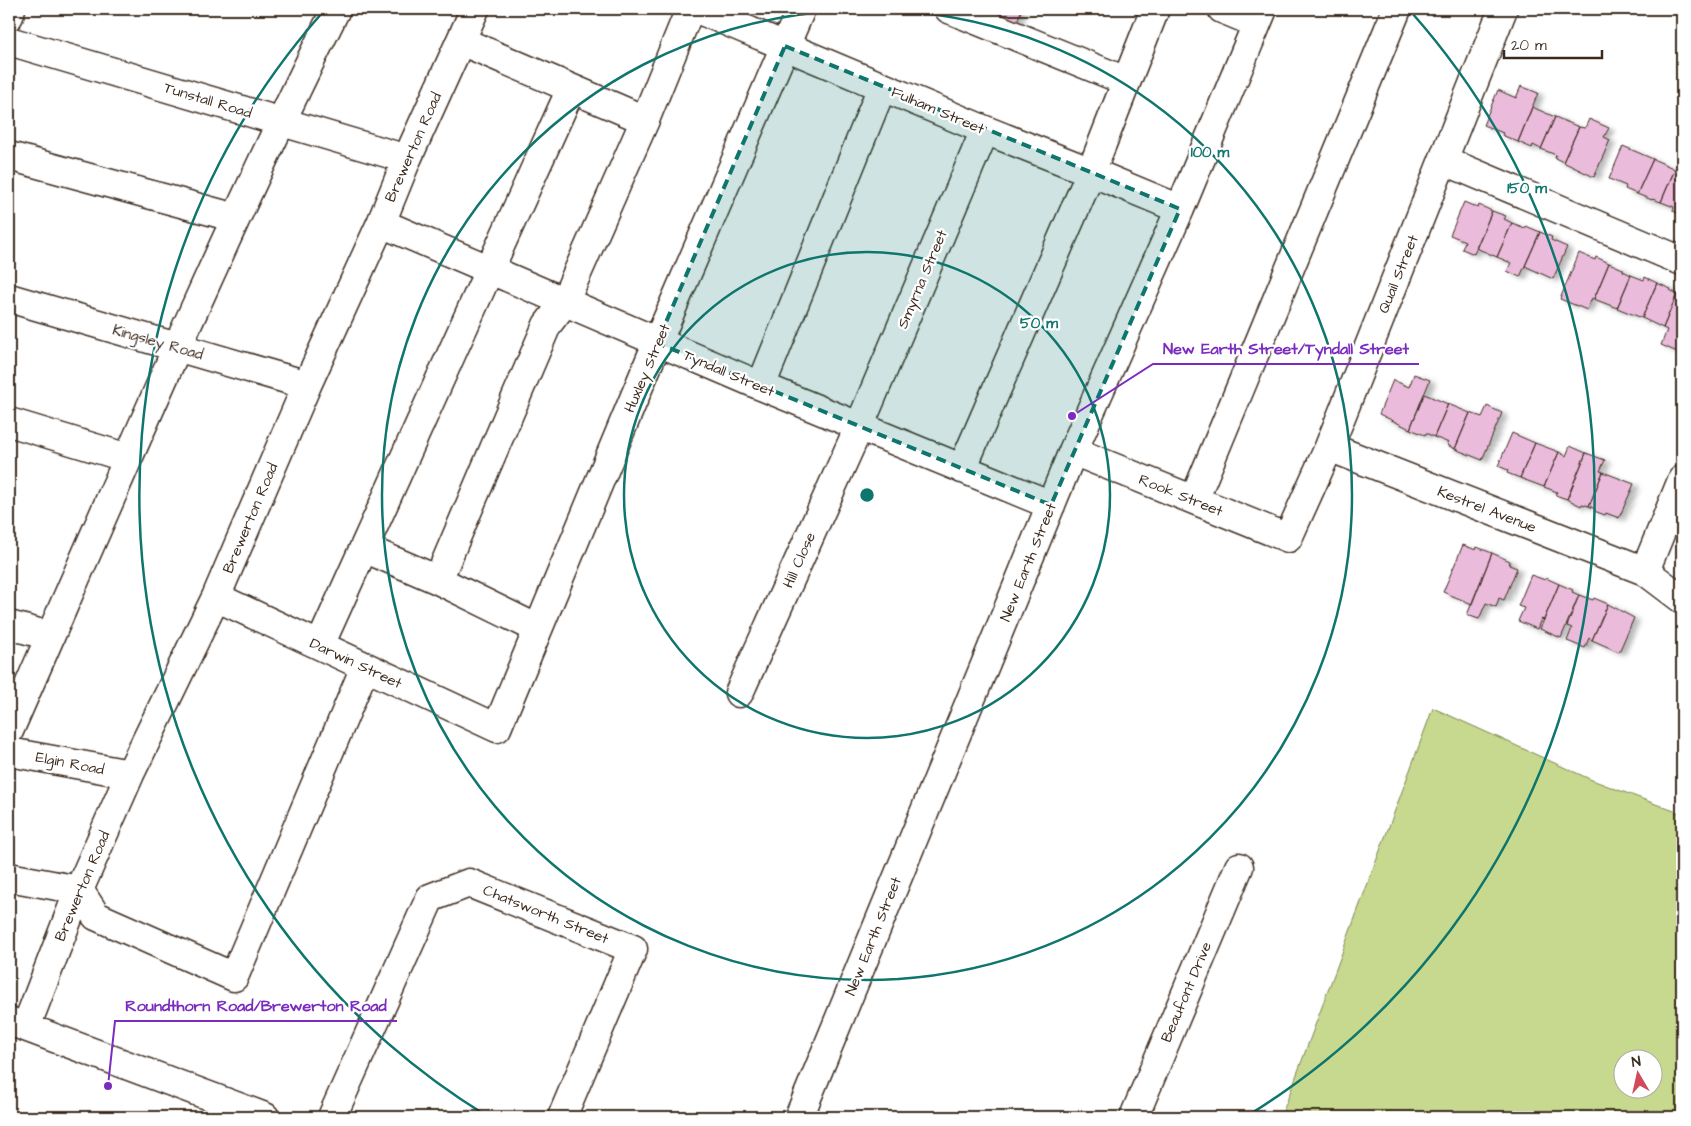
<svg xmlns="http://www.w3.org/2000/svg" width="1691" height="1126" font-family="'Architects Daughter',sans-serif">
<defs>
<filter id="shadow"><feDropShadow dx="5.5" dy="3" stdDeviation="2.5" flood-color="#0004"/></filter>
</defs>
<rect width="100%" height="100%" fill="#fff"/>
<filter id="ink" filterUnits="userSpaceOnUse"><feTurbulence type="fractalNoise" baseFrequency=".02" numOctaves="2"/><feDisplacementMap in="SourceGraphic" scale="10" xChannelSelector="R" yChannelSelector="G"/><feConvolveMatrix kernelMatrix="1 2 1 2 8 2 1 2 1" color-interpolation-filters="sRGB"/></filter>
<g filter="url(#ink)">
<!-- green -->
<path fill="#c6d98e" stroke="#808256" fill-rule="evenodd" d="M1433,708L1592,780L1682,814V1117H1281ZM1624,1058H1654V1088H1624Z"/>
<!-- building -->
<path fill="#ebbbdc" stroke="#3b2a1e" filter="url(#shadow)" d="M966,9H1022L1014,29Z
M1521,86L1538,93L1518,142L1502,135L1503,133L1483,125L1498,90L1516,98Z
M1532,107L1555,117L1541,149L1533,145L1532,148L1518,142Z
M1555,117L1579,127L1563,162L1555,158L1556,155L1541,149Z
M1589,119L1609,128L1604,137L1610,140L1594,177L1563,162L1579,127L1585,128Z
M1623,146L1653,159L1637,194L1625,189L1626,186L1609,179Z
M1653,159L1675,169L1661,202L1652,199V200L1637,194Z
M1675,169L1682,172V215L1673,211L1674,207L1661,202Z
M1464,202L1478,208L1479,205L1492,211L1474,254L1462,249L1465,241L1450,235Z
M1492,211L1506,216L1504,219L1512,223L1497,257L1476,248Z
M1512,223L1525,228L1526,226L1540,232L1520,277L1507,271L1511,263L1497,257Z
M1540,232L1552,237L1551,240L1567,247L1553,279L1525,266Z
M1579,253L1595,260L1596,257L1609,263L1594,299L1592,298L1587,310L1560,299Z
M1609,263L1623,269V271L1631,275L1617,308L1594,299Z
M1631,275L1644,280L1645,277L1657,283L1642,318L1617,308Z
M1657,283L1671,289L1670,290L1677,294L1663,328L1642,318Z
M1677,294L1682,295V354L1661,345L1667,330L1663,328Z
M1414,374L1430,380L1410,429L1379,414L1393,380L1409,387Z
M1424,394L1448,404L1434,437L1426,433L1425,435L1410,429Z
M1448,404L1470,413L1455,449L1447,445L1449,443L1434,437Z
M1487,406L1502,413L1482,460L1455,449L1470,413L1482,417Z
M1512,433L1535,443L1520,478L1507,473L1508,470L1498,466Z
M1535,443L1559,452L1544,487L1520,478Z
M1570,446L1586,453L1567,499L1555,495L1557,492L1544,487L1559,452L1566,456Z
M1586,453L1605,460L1600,471L1603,472L1589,506L1582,504L1581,506L1567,499Z
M1603,472L1634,484L1619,518L1606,513L1605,515L1594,511L1595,509L1589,506Z
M1463,545L1476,550L1477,547L1492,553L1472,604L1443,592Z
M1492,553L1510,561L1509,565L1517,568L1504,600L1499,598L1496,607L1486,603L1479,619L1467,615Z
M1531,575L1545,580L1546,578L1559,584L1544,620L1541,619L1537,629L1518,621L1524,608L1518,606Z
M1559,584L1573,590L1572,592L1579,595L1561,638L1540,629Z
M1579,595L1593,600L1594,598L1608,604L1592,640L1589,638L1585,648L1567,641L1572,628L1567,626Z
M1608,604L1634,618L1619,652L1592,640Z"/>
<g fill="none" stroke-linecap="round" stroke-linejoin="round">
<!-- minor casing -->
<g stroke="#3b2a1e" stroke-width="31">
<path id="minor" d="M697,9L985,130L1091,172L1180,209
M949,9L1126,81
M1222,9L1256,23
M9,16L11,9
M9,41L407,159
M461,41L645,120
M9,156L236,218
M1443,160L1682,261
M381,223L761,386L1051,505
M9,298L307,385
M761,386L882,87
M9,422L128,458
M1329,447L1645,571L1682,599
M1073,451L1288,538L1329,447L1503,9
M962,469L1091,172L1155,9
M1194,500L1397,9
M364,548L438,580L538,629
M1645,571L1682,480
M438,580L547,325L564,303L645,120L690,9
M216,597L497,728L657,343L801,9
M9,625L50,636
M320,645L571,89
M739,693L859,427L985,130
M9,731C115,489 218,246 336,9
M9,752L130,774
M9,877L79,890L96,916L234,977L365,667
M9,1021L265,1117
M26,1027L79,890L130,774L216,597L307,385L381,223L407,159L475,9
M332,1117L430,898L469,883L633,949L562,1117
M799,1117L1073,451L1180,209L1263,9
M1134,1117L1239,867"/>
</g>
<!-- minor -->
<use href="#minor" stroke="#fff" stroke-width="28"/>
</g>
</g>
<!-- marked area -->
<path fill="#0f766e" fill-opacity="0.2" stroke="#0f766e" stroke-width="4" stroke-dasharray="10 6" stroke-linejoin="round" d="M785,46L1180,209L1051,505L657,343Z"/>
<!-- distance rings -->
<g fill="none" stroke="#0f766e" stroke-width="2.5">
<circle cx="867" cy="495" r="243"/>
<circle cx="867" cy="495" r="485"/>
<path d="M487 1116A728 728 0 0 1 322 13M1412 13A728 728 0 0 1 1247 1116"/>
</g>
<g text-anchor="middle" stroke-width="4.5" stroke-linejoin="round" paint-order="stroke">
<!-- street labels -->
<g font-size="15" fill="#3b2a1e" stroke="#fff">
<text transform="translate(208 100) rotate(17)" y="5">Tunstall Road</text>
<text transform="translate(938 110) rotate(23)" y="5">Fulham Street</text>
<text transform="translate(413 147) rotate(-66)" y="5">Brewerton Road</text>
<text transform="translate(1398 274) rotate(-68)" y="5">Quail Street</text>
<text transform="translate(922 279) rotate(-67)" y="5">Smyrna Street</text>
<text transform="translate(158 342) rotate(16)" y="5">Kingsley Road</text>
<text transform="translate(647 368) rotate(-67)" y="5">Huxley Street</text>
<text transform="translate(729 373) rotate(23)" y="5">Tyndall Street</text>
<text transform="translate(1181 495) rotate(22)" y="5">Rook Street</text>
<text transform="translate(1487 509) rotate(21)" y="5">Kestrel Avenue</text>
<text transform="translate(250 518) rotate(-67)" y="5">Brewerton Road</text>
<text transform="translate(799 560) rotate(-66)" y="5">Hill Close</text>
<text transform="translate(1028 562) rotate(-68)" y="5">New Earth Street</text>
<text transform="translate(356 663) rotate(25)" y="5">Darwin Street</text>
<text transform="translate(70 763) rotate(11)" y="5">Elgin Road</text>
<text transform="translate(82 886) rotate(-67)" y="5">Brewerton Road</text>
<text transform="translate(546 914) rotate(22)" y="5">Chatsworth Street</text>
<text transform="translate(873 936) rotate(-68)" y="5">New Earth Street</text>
<text transform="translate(1186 992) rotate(-67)" y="5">Beaufont Drive</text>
</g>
</g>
<circle cx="867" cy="495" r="8" fill="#0f766e" stroke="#fff" stroke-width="2.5"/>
<g font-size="15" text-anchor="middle" font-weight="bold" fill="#0f766e" stroke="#fff" stroke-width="4.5" stroke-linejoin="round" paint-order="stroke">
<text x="1210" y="157">100 m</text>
<text x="1527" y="193">150 m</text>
<text x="1039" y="328">50 m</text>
</g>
<!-- callouts -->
<path fill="none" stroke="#7b2cbf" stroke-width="2" d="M1072 416L1153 364H1419M108 1086L115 1021H397"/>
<g fill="#7b2cbf" stroke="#fff" stroke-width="2">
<circle cx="1072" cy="416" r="5"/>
<circle cx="108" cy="1086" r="5"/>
</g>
<g font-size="16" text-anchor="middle" font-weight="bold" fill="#7b2cbf" stroke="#fff" stroke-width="4.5" stroke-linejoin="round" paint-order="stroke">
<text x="1286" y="354">New Earth Street/Tyndall Street</text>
<text x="256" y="1011">Roundthorn Road/Brewerton Road</text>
</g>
<!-- margin -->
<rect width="1691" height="1126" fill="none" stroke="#fff" stroke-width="30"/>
<rect x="15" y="15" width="1661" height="1096" fill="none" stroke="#3b2a1e" stroke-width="2" filter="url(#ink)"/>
<!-- north arrow -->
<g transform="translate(1638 1074) rotate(351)"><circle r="24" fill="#ffffff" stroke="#b1aaa5"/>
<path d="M0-4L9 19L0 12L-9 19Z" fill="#d1495b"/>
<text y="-8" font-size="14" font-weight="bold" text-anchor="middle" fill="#3b2a1e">N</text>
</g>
<!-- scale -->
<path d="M1504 50v8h98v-8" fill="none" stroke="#3b2a1e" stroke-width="2.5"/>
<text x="1511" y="50" font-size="15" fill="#3b2a1e" stroke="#ffffff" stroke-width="4" paint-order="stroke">20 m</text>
</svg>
